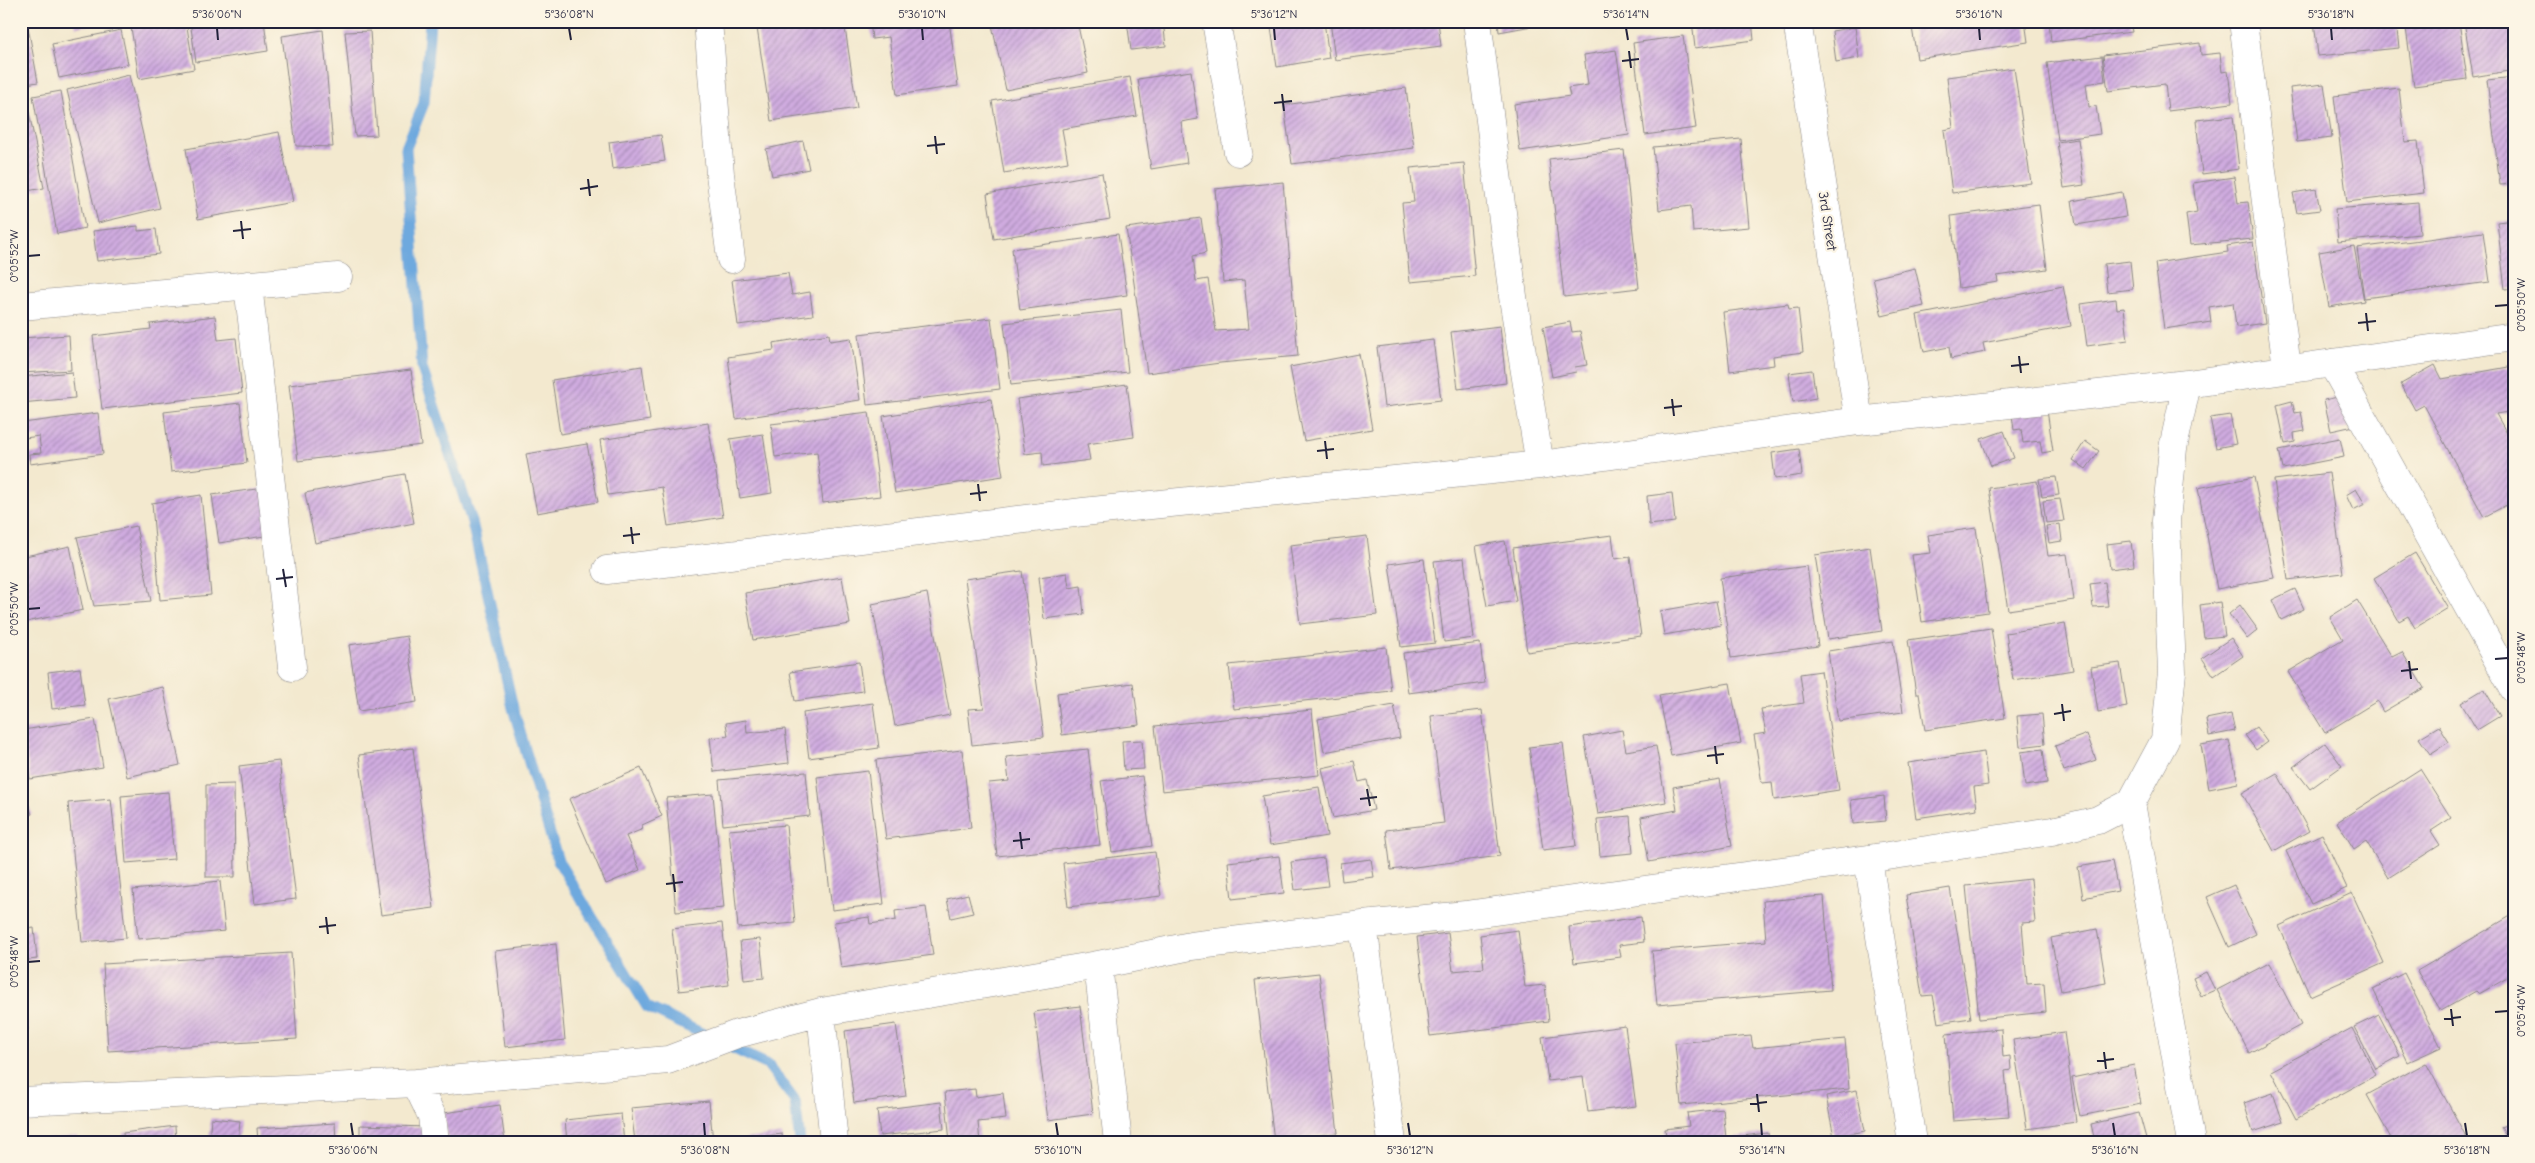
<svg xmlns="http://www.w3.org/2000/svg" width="2535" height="1163" font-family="'Comic Neue',sans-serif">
<defs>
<pattern id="building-hatch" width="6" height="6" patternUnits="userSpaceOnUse" patternTransform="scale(1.25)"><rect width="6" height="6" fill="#d0ace0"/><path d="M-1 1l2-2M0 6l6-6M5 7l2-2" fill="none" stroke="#a88cb7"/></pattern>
</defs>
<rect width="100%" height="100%" fill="#fcf5e5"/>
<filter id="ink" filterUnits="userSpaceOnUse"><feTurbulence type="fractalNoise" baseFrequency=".02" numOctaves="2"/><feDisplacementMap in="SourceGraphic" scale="10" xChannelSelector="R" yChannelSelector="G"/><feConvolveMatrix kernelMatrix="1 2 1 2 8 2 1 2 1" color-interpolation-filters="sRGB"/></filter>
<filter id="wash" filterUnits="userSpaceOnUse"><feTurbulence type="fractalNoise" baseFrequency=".0096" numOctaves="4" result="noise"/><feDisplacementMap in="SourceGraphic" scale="20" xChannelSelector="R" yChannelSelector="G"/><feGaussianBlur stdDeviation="1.12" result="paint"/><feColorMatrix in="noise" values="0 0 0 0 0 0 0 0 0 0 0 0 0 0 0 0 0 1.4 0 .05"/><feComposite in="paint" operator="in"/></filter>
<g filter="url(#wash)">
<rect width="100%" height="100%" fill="#f3e9cf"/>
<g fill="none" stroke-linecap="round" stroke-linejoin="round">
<!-- stream -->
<path stroke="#6ea9de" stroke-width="11" d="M430,21L424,103L406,148L422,368L472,522L513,708L558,861L647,1007L768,1065L795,1101L800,1142"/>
</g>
<g id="blocks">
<!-- building -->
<path fill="url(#building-hatch)" d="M21,21H27L38,82L21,85Z
M75,21H109V22L76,27Z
M130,21H186L194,69L139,79Z
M190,21H264L268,51L196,62Z
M801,21H844L857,108L771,121L757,28Z
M870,21H949L958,86L897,95L889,37L872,39Z
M1009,21H1077L1088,73L1006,90L992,25Z
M1127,21H1163L1166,46L1131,50Z
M1270,21H1324L1329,58L1277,67Z
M1330,21H1438L1441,46L1335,60Z
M1498,21H1554V22L1499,32Z
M1692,21H1752L1754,40L1695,48Z
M1911,21H2025L2028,42L1917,59Z
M2049,21H2130L2132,32L2051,42Z
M2314,21H2396L2399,48L2318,56Z
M2405,21H2459L2467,79L2414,86Z
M2464,21H2514V70L2473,77Z
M1855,27L1859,58L1836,62L1832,31Z
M121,30L128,64L59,78L52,44Z
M323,30L333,147L296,146L282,36Z
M370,31L377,135L355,136L345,32Z
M1683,36L1696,128L1645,135L1633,43Z
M2200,43L2201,55L2220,53L2222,72L2228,71L2232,103L2168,111L2165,84L2108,91L2103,55Z
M1616,50L1629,135L1520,151L1514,104L1570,96L1568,88L1588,85L1584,55Z
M2102,56L2105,81L2086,84L2089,107L2096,106L2100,134L2058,140L2047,63Z
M2014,68L2031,183L1952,193L1944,130L1953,128L1947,77Z
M1191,71L1198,119L1181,122L1187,163L1151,169L1138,79Z
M129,75L160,208L98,223L67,90Z
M1130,77L1137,116L1062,129L1068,162L1004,173L992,101Z
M2514,77V184L2500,185L2487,80Z
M2324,84L2332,138L2297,142L2290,88Z
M1406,88L1414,148L1292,164L1284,105Z
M2399,88L2405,142L2418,141L2424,193L2347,202L2334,96Z
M61,91L85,228L57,234L33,96Z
M27,102L44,188L21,192V103Z
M2233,116L2239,169L2202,174L2196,120Z
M279,132L293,202L198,219L186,149Z
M661,135L665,161L612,169L609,142Z
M1741,139L1749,227L1693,232L1691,206L1659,210L1653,147Z
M2078,139L2084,185L2064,188L2057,142Z
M803,141L809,169L772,176L766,149Z
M1624,150L1639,288L1564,297L1549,159Z
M1464,163L1475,276L1410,282L1402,203L1414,202L1410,168Z
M1102,173L1110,219L994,239L987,194Z
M2234,177L2238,203L2248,202L2253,239L2190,245L2186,214L2197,212L2193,183Z
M1283,182L1298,356L1220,363L1147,373L1126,228L1201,218L1206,253L1193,256L1196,281L1208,279L1216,331L1249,329L1244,280L1223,282L1215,189Z
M2316,189L2320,210L2297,213L2293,193Z
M2122,192L2126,217L2076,225L2072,201Z
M2418,202L2420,234L2338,242L2335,209Z
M2039,204L2047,269L1997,276L1998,282L1959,288L1951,216Z
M2514,220V288L2505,289L2497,222Z
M138,226V231L156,229L159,254L97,261L93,231Z
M2483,232L2490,282L2364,298L2357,248Z
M1118,234L1127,295L1020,310L1012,249Z
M2253,242L2265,323L2236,327L2233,303L2209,307L2211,322L2164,329L2155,263L2228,252L2227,246Z
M2354,246L2364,301L2329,307L2319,252Z
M2130,261L2133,289L2107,292L2104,264Z
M1915,268L1924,306L1882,316L1873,278Z
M788,273L792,295L810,292L813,315L738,325L732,280Z
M2063,286L2071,326L1983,343L1985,352L1951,359L1949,347L1924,352L1917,315Z
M2116,299L2117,309L2124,308L2128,340L2087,346L2081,304Z
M1788,304L1789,309L1798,308L1803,352L1773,356L1774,365L1730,371L1723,312Z
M1121,310L1128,372L1011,385L1004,323Z
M215,316L218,340L236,338L242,393L102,409L93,336L151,329L150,324Z
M991,318L1000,389L867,405L859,334Z
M1570,322L1572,332L1580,331L1587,365L1575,367L1576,372L1552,377L1543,327Z
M1500,326L1506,383L1458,389L1451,332Z
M829,334L830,341L851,338L860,400L736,419L728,357L774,350L773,343Z
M69,335L71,370L21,373V338Z
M1433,340L1441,400L1384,407L1377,347Z
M1359,354L1372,429L1304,441L1290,367Z
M2435,365L2442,379L2514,366V411L2496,414L2514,446V501L2484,517L2424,405L2415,410L2401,384Z
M642,366L650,420L560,434L552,380Z
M411,370L421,445L298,461L289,385Z
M1812,370L1816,398L1793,402L1789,373Z
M72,372L75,398L21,403V377Z
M1127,384L1134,437L1087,444L1090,460L1043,466L1042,452L1025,454L1017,399Z
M2347,395L2354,426L2331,431L2324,400Z
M991,399L1003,476L895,493L883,416Z
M2292,401L2295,413L2301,412L2305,431L2294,433L2295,442L2285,444L2277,405Z
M240,403L247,463L171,472L164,412Z
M2047,410L2053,451L2042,453L2040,441L2023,443L2021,429L2014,430L2012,415Z
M869,412L880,496L823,503L817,452L775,457L771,424Z
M98,413L103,454L30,464L29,454L41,453L39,436L25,438L23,423Z
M2230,415L2236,444L2216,448L2210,418Z
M708,423L723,517L668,526L662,487L608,495L600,440Z
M2004,431L2014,458L1991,466L1981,439Z
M763,434L772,493L740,498L730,439Z
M2340,438L2344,457L2283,469L2279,450Z
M2085,441L2099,451L2086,469L2073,460Z
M587,444L598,502L537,513L526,454Z
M1799,449L1802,475L1775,479L1772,453Z
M2329,473L2343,573L2288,580L2274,480Z
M405,474L414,523L315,543L305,493Z
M2056,477L2059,495L2042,497L2039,479Z
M2254,477L2274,578L2217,589L2198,488Z
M2037,481L2048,556L2067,554L2074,600L2008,610L1989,488Z
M264,488L271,535L219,543L212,495Z
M2356,489L2365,504L2353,510L2346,495Z
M1672,493L1675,522L1649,525L1647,496Z
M201,495L211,595L160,600L152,503Z
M2060,499L2064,521L2046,523L2043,501Z
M2060,524L2062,541L2049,543L2046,526Z
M136,526L151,601L94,606L77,537Z
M1976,528L1988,612L1922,622L1912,555L1931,553L1928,535Z
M1612,535L1615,559L1630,557L1641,636L1527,652L1513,548Z
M1367,536L1377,615L1300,624L1290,545Z
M1505,541L1516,601L1487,606L1476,546Z
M2131,541L2134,566L2110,569L2107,544Z
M70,546L83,610L21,623V557Z
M1870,547L1882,631L1828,639L1815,555Z
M2415,553L2448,608L2415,628L2408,616L2399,621L2374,578Z
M1464,558L1474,638L1444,642L1434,561Z
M1424,559L1435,643L1401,647L1389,564Z
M1807,566L1818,646L1731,658L1720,578Z
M1022,571L1044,737L972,745L968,709L984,708L965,579Z
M1067,573L1069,588L1081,586L1084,614L1044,619L1039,577Z
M842,577L850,624L753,640L745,593Z
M2105,582L2108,606L2093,607L2090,584Z
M2295,589L2304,609L2281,620L2272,600Z
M927,593L950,715L895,726L872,604Z
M2357,600L2392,657L2402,652L2424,688L2383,712L2377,701L2325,733L2288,672L2343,639L2330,617Z
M1716,601L1721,625L1664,635L1660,611Z
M2220,602L2225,636L2204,638L2200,605Z
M2240,605L2258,630L2247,639L2229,614Z
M2065,623L2073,670L2013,680L2006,633Z
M1991,628L2005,718L1925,730L1919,694H1916L1908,640Z
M407,636L417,702L359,711L349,645Z
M2231,638L2243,656L2214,676L2202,658Z
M1893,641L1903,712L1838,721L1828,651Z
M1480,643L1485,683L1408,693L1403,653Z
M1386,647L1391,691L1234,709L1229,665Z
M859,662L863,691L795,701L790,672Z
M2120,663L2127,707L2098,712L2091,667Z
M80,668L85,705L52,709L48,672Z
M1821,671L1839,790L1774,800L1772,782L1762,783L1754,735L1766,733L1761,709L1804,703L1800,674Z
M1133,683L1139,725L1062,735L1057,693Z
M1730,683L1741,743L1671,756L1659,695Z
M163,687L180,765L127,777L109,699Z
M2484,689L2500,716L2477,730L2461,703Z
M873,703L879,748L809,758L803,713Z
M1394,705L1400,738L1324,752L1318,719Z
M1312,710L1319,775L1162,791L1155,726Z
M1482,710L1500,856L1391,870L1386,830L1444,823L1431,716Z
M2042,714L2045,744L2020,747L2017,716Z
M2231,714L2235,731L2209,736L2206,719Z
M95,719L103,767L30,779L23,730Z
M746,720L747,733L785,729L789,763L714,772L710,738L728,736L726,723Z
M2439,726L2449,742L2430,754L2419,738Z
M2256,727L2267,742L2256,750L2245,735Z
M1622,730L1626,751L1656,746L1666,802L1598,814L1584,737Z
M2087,734L2096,760L2064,771L2055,746Z
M1142,740L1144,769L1124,770L1122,741Z
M2229,740L2238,783L2209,789L2201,745Z
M1563,743L1576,846L1543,850L1529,747Z
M2325,743L2342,766L2310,789L2293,767Z
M413,748L434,908L381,915L359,755Z
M1088,749L1100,845L997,856L989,783L1009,781L1006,757Z
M2043,749L2047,783L2025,786L2021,752Z
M962,750L971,828L886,839L876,760Z
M1984,752L1988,785L1974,787L1977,809L1916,818L1908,763Z
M279,761L296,899L255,904L239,766Z
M1354,761L1359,782L1367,780L1374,810L1333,818L1322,768Z
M641,768L662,816L642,825L643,829L626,836L640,870L606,884L569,799Z
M2420,769L2451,818L2431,831L2440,845L2388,878L2366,841L2354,849L2337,822Z
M868,771L884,904L832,910L817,777Z
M806,772L810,816L723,825L719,780Z
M2277,773L2309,831L2274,851L2242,793Z
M1142,776L1152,846L1112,852L1101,781Z
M1720,779L1732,846L1649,862L1641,817L1677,810L1673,787Z
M234,784L235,877H206V785Z
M21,786L32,814L21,818Z
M1319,787L1327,836L1270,845L1262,796Z
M168,792L174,859L126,863L121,796Z
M713,794L724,908L676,912L666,798Z
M1884,796L1886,821L1853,824L1851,800Z
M111,799L126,938L82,942L68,803Z
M1630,816L1633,853L1600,856L1597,819Z
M786,825L795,923L738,928L729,830Z
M2322,834L2347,888L2311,904L2286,851Z
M1155,852L1161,896L1068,907L1063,863Z
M1279,856L1284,893L1232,899L1228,862Z
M1324,858L1328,886L1295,890L1291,862Z
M1371,859L1374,877L1342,881L1340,863Z
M2112,861L2118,891L2083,898L2078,867Z
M2031,879L2035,922L2022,923L2027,984L2044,983L2046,1012L1979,1019L1966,886Z
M220,881L225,931L138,939L133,890Z
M2234,885L2256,934L2229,947L2207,897Z
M1950,888L1971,1018L1938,1023L1933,995L1922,996L1906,895Z
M2352,893L2384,963L2310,996L2279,926Z
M968,894L973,913L951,918L947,899Z
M1824,896L1831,990L1657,1005L1652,951L1766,941L1763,901Z
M926,907L933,955L841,968L834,922L869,917L870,924L896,920L895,911Z
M2514,914V974L2479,994L2476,991L2441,1011L2417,971Z
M1641,917L1644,942L1619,945L1621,957L1574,963L1569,927Z
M722,923L729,985L679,991L672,929Z
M34,928L37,959L21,961V930Z
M2097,929L2106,983L2061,991L2051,938Z
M1518,930L1525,987L1545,985L1549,1021L1430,1036L1417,937L1448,933L1453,971L1484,968L1480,935Z
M760,939L764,978L744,980L740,941Z
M556,944L565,1040L505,1047L495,951Z
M291,953L297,1039L108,1051L103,964Z
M2269,963L2301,1025L2249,1053L2217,990Z
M2206,972L2215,990L2201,996L2193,978Z
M1319,973L1338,1133L1274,1141L1255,980Z
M2404,973L2441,1047L2408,1062L2373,989Z
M21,1000H24L28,1030L21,1031Z
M1080,1006L1093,1114L1048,1120L1034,1012Z
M2379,1015L2400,1056L2376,1069L2354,1027Z
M896,1024L906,1096L854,1103L845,1031Z
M1625,1026L1636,1106L1588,1112L1583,1077L1548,1081L1542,1037Z
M2352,1028L2376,1075L2296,1119L2271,1071Z
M2001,1029L2003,1057L2010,1056L2011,1070L2005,1071L2009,1117L1953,1121L1946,1034Z
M2064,1032L2076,1122L2027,1129L2013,1040Z
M1751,1036L1753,1048L1845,1039L1849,1089L1681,1105L1675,1043Z
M2426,1063L2469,1142H2393L2367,1095Z
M2134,1065L2141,1104L2080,1116L2072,1078Z
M975,1089L976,1097L1003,1093L1006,1119L978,1122L980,1142H950L945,1092Z
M1857,1090L1865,1131L1834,1137L1826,1096Z
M2273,1093L2283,1122L2253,1132L2244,1103Z
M709,1101L713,1142H635L631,1108Z
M941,1102L944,1129L880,1136L877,1110Z
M500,1105L505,1142H448L444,1113Z
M1723,1109L1726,1138L1768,1133L1769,1142H1667L1665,1129L1689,1126L1687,1113Z
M2139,1113L2147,1142H2095L2091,1124Z
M621,1114L624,1142H567L565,1120Z
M211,1118L240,1121L238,1142H209Z
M2514,1121V1142H2509L2501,1127Z
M335,1123L336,1142H258L257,1128Z
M360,1125L427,1127V1142H360Z
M175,1126L176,1142H124L123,1133Z
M782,1134L783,1142H744V1139Z
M77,1136V1142H35V1140Z"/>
</g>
</g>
<g filter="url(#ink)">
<use href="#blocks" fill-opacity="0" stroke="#8a8685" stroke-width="1"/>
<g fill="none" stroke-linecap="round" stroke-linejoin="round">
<!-- minor casing -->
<g stroke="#8a8685" stroke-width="29">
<path id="minor" d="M708,21L720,174L731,259
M1216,21L1238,152
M1477,21L1514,304L1540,465
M1797,21L1859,421
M2243,21L2287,368
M248,285L292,667
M21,306L338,277
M2332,363L2514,689
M607,570L1083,512L1540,465L1859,421L2187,384L2514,337
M2131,803L2191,1142
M1868,859L1912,1142
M1363,925L1392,1142
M1098,965L1118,1142
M821,1012L834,1142
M416,1083L432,1116L435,1142
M21,1101L416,1083L668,1060L737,1034L821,1012L1098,965L1191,946L1363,925L1466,915L1868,859L2052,831L2098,820L2131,803L2165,740L2172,672L2166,521L2173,448L2187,384"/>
</g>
<!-- minor -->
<use href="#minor" stroke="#fff" stroke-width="28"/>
</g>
</g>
<!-- ticks -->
<path fill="none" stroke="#22223b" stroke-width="2" d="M217,28L218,40M569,28L571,40M922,28L923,40M1274,28L1275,40M1626,28L1628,40M1979,28L1980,40M2331,28L2332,40M1629,51L1631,68M1622,61L1639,59M1282,94L1284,111M1274,103L1292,101M935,136L937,154M927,146L945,144M588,179L590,196M580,189L598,186M241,221L243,239M233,231L251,229M28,256L40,255M2495,306L2508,305M2366,313L2368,331M2358,323L2376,321M2019,356L2021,373M2011,366L2029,364M1672,399L1674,416M1664,408L1682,406M1325,441L1327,459M1317,451L1334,449M978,484L980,501M970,494L987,492M631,527L633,544M623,536L640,534M283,569L286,587M276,579L293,577M28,609L40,608M2495,659L2508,658M2409,661L2411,679M2401,671L2418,669M2062,704L2064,721M2054,714L2071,711M1715,746L1717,764M1707,756L1724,754M1367,789L1370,806M1360,799L1377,797M1020,832L1022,849M1013,841L1030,839M673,874L675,892M666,884L683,882M326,917L328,934M319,927L336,925M28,962L40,961M2451,1009L2453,1026M2495,1012L2508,1011M2444,1019L2461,1017M2104,1052L2106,1069M2097,1061L2114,1059M1757,1094L1759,1112M1750,1104L1767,1102M351,1123L353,1136M704,1123L705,1136M1056,1123L1058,1136M1408,1123L1410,1136M1761,1123L1762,1136M2113,1123L2115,1136M2465,1123L2467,1136"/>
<g text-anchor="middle" stroke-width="4.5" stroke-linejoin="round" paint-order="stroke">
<!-- street labels -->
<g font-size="14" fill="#22223b" stroke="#fcf5e5">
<text transform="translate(1828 221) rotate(81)" y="5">3rd Street</text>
</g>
</g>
<!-- margin -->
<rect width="2535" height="1163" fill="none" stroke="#fcf5e5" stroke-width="55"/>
<rect x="28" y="28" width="2480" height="1108" fill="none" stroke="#22223b" stroke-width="2"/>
<g font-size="12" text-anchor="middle" fill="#22223b">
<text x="217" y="18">5°36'06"N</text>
<text x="569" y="18">5°36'08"N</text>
<text x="922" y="18">5°36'10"N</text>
<text x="1274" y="18">5°36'12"N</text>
<text x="1626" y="18">5°36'14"N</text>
<text x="1979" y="18">5°36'16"N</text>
<text x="2331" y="18">5°36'18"N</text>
<text transform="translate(14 256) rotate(-90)" y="4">0°05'52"W</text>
<text transform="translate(2521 305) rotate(-90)" y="4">0°05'50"W</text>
<text transform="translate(14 609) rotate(-90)" y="4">0°05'50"W</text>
<text transform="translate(2521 658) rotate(-90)" y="4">0°05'48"W</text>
<text transform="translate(14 962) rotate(-90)" y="4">0°05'48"W</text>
<text transform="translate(2521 1011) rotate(-90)" y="4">0°05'46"W</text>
<text x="353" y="1154">5°36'06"N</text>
<text x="705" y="1154">5°36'08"N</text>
<text x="1058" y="1154">5°36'10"N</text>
<text x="1410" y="1154">5°36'12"N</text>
<text x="1762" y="1154">5°36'14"N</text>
<text x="2115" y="1154">5°36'16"N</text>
<text x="2467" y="1154">5°36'18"N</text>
</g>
</svg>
